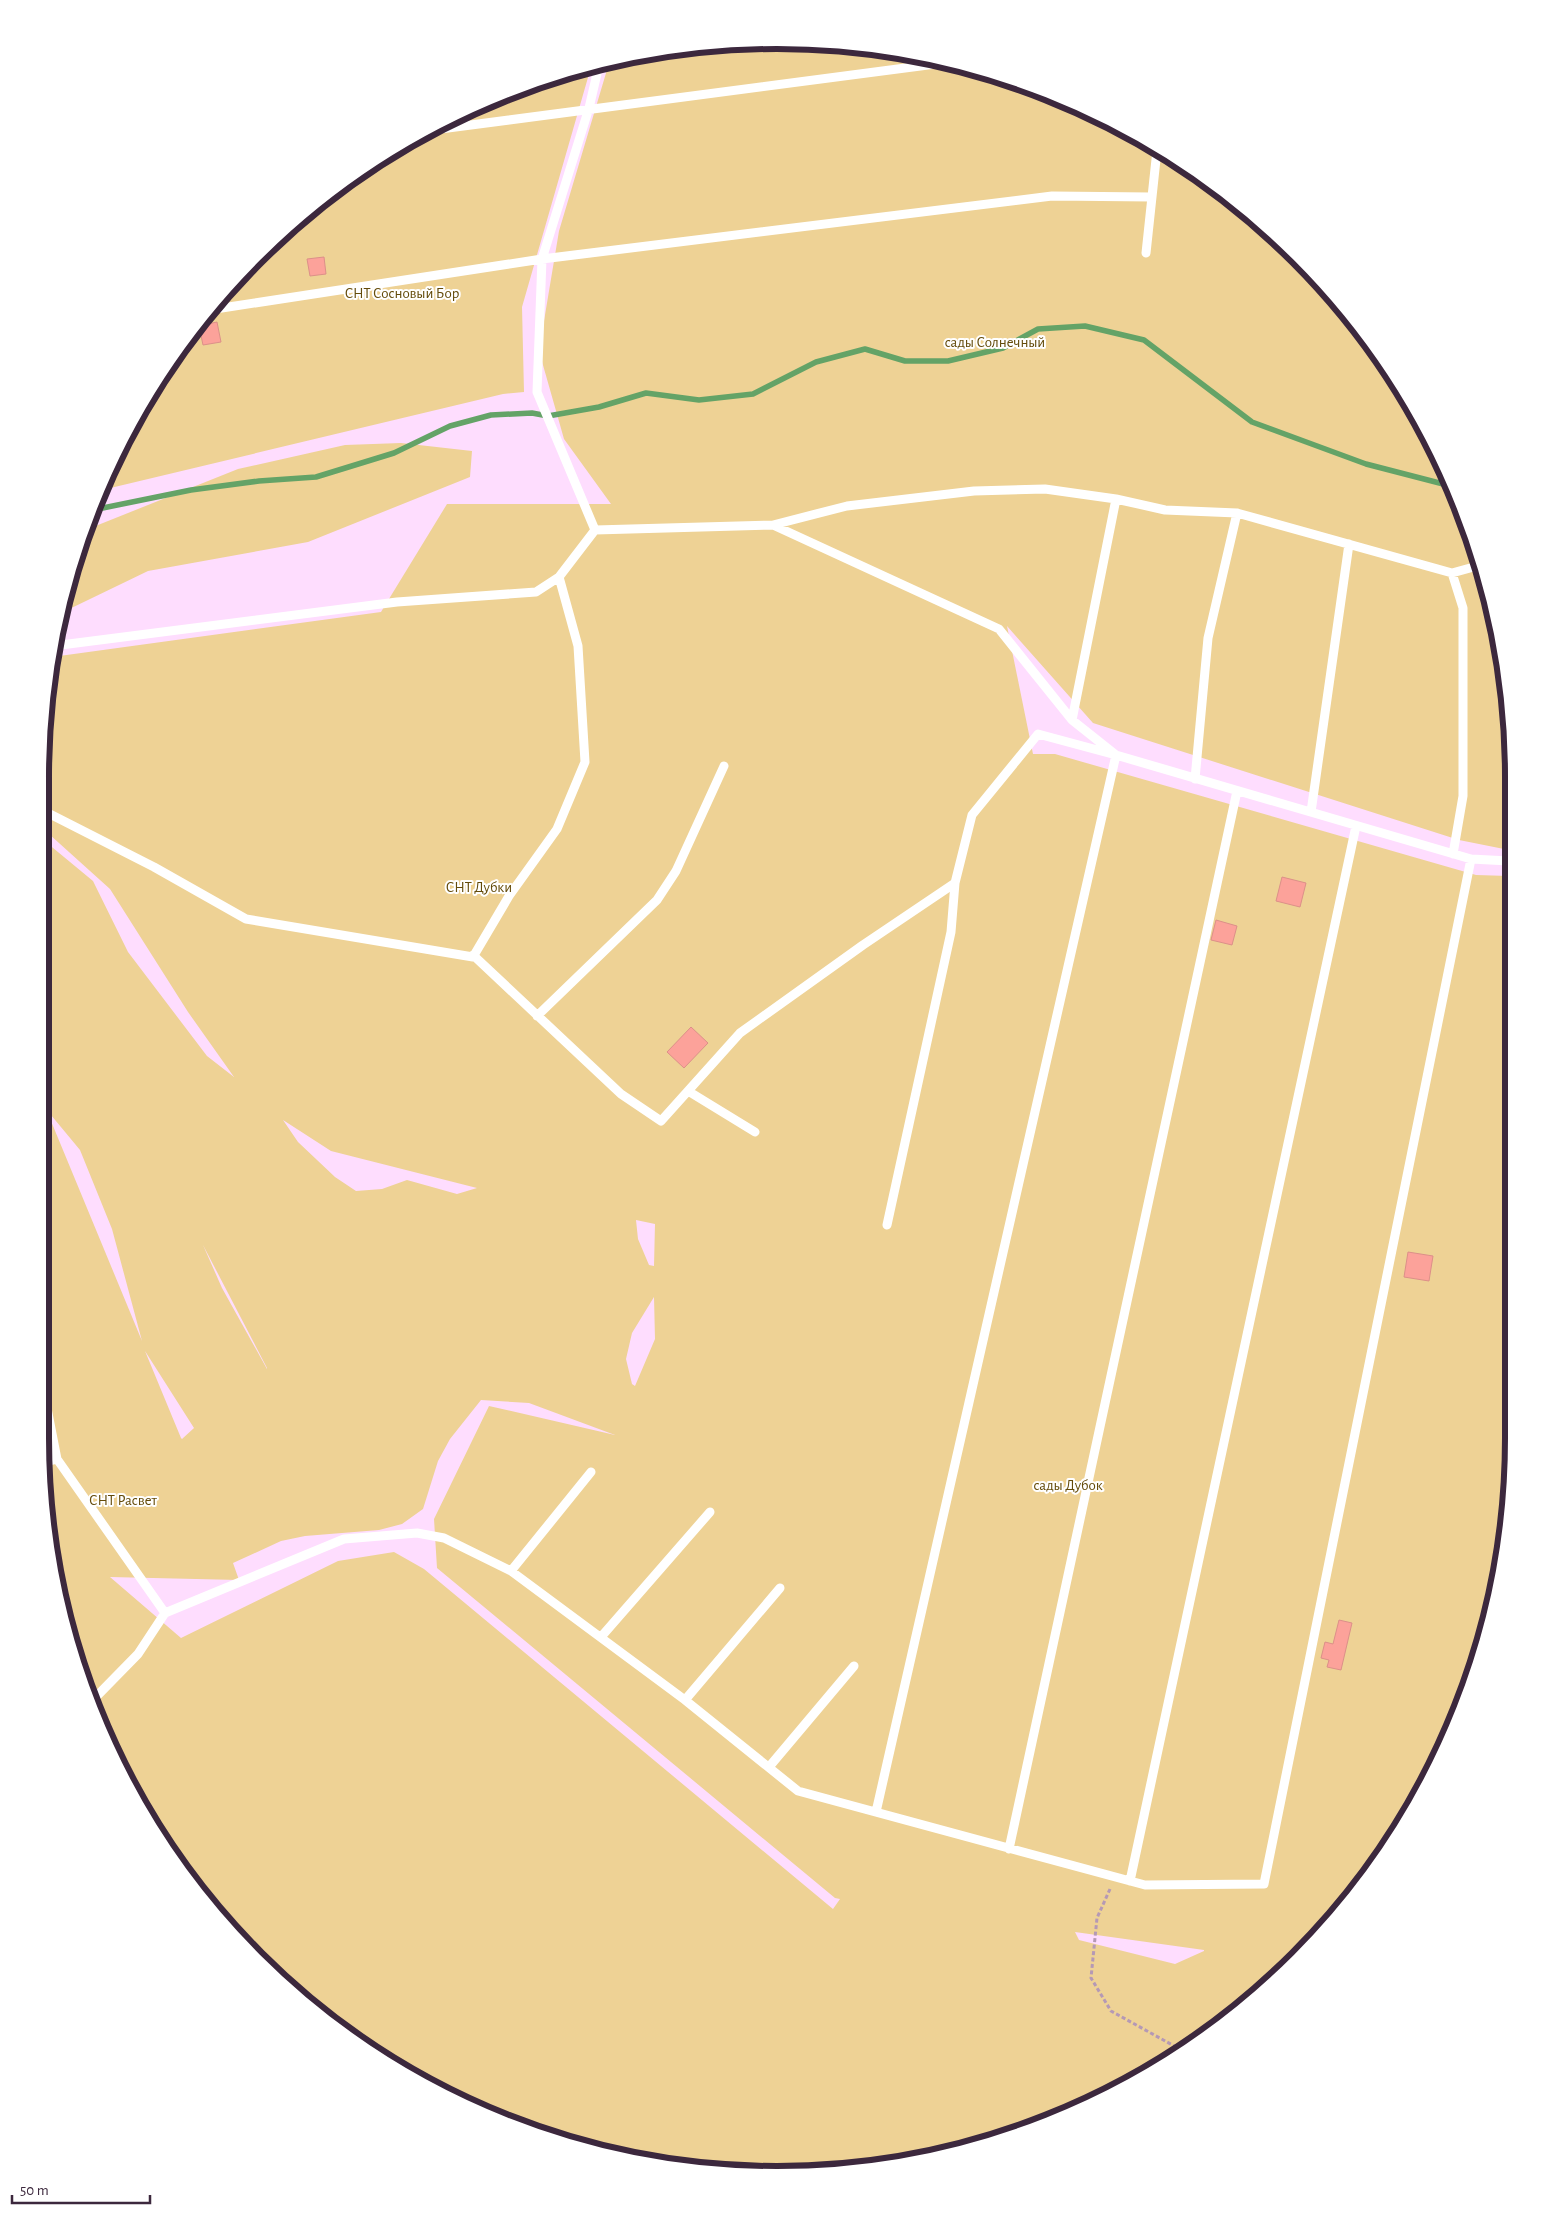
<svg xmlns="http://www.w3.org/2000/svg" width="1554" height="2215" font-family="'Alegreya Sans',sans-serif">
<rect width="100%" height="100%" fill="#feddfe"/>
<!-- green -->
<path fill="#eed295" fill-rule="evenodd" d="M825,42L967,65L1103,116L1225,192L1331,291L1390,368L1438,451L1489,586L1508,681L1509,850L1459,840L1093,723L1007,626L1033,754H1055L1476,875L1509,876L1512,1486L1489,1628L1438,1764L1362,1886L1263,1992L1186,2051L1103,2099L1014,2136L920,2161L825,2173L681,2169L586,2150L495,2119L408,2076L291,1992L223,1924L164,1847L96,1720L65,1629L46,1534L41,838L93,881L128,952L207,1056L234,1077L188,1012L110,889L49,834L40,829V777L52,657L381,612L447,504H611L564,439L539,351L559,231L609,63L681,46ZM46,1109L80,1150L112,1229L142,1341ZM283,1120L331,1151L477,1188L457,1194L407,1180L382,1189L356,1191L335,1177L298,1142ZM636,1220L655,1224L654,1266L649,1265L638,1239ZM203,1245L267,1368V1369L222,1288ZM654,1297L655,1339L635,1386L632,1384L626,1359L632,1333ZM145,1351L194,1428L182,1439L181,1438ZM481,1400L529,1403L615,1435L489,1406L434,1519L437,1568L835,1898L840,1899L833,1909L424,1569L394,1552L338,1561L181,1638L110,1577L239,1580L233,1563L281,1541L305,1536L379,1530L402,1524L423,1509L438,1461L450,1439ZM1075,1932L1204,1950V1951L1175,1964L1079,1940Z
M591,67L522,307L524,392L503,394L102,490L139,409L192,328L291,223L408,139L540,79Z
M401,443L472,451L470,477L308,542L148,571L59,614L83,531L238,469L345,445Z"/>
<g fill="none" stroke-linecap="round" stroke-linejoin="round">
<!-- stream -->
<path stroke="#64a367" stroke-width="5.5" d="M93,510L191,490L259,481L316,477L394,453L450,426L491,415L532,413L548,416L599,407L646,393L699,400L753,394L816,362L865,349L905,361H948L1003,348L1038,329L1085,326L1144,340L1252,422L1366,464L1451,486"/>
</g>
<!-- building -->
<path fill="#fca29a" stroke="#dc9089" d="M324,257L326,274L310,276L307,259Z
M217,322L221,342L203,345L199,326Z
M1282,877L1306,883L1300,907L1276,901Z
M1216,920L1237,926L1232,945L1211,940Z
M691,1027L708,1043L684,1068L667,1052Z
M1408,1252L1433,1256L1429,1281L1404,1277Z
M1339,1620L1352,1623L1341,1670L1327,1667L1329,1660L1321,1658L1325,1642L1333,1644Z"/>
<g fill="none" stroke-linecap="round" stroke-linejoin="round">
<!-- path -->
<path stroke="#b599b5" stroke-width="3" stroke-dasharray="4 2.5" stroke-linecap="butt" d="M1110,1889L1097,1918L1091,1978L1111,2011L1185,2052"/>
<!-- lane -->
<path stroke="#fff" stroke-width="9" d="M599,65L589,108L542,259L537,392L595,530L773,525L999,629L1072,720L1116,755L1471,859L1509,861
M425,131L951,62
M1146,253L1157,150
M209,310L542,259L1052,196L1151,197
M773,525L847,506L974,491L1045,489L1116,499L1165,510L1237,513L1452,573L1481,565
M1452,573L1463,608V796L1453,854
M53,646L397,602L536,592L559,577L595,530
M1072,720L1116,499
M1195,779L1208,638L1237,513
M40,809L154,867L246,919L473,957L509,896L557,829L585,762L578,646L559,577
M1311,812L1349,544
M473,955L621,1094L661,1121L740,1033L863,945L955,883L972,815L1038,734L1116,755L876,1812
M537,1016L657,900L676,871L724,766
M688,1091L755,1132
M887,1225L951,932L955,883
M45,1398L57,1459
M46,1462L57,1459L165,1613
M511,1571L591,1472
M601,1637L710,1512
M685,1700L780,1588
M90,1703L138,1654L165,1613L344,1539L417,1533L444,1538L511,1571L685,1700L798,1791L1145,1885L1264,1884L1471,859
M769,1767L854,1666
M1009,1849L1237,791
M1130,1881L1356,826"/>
</g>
<g text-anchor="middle" stroke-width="4" stroke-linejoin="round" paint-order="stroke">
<!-- park labels -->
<g font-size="15" fill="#644b0a" stroke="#fff">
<text x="402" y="298">СНТ Сосновый Бор</text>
<text x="995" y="347">сады Солнечный</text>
<text x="479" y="892">СНТ Дубки</text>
<text x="1068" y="1490">сады Дубок</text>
<text x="123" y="1505">СНТ Расвет</text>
</g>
</g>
<!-- crop -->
<path d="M0 0H1554V2215H0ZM777 49H777A728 728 0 0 1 1505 777V1438A728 728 0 0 1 777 2166H777A728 728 0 0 1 49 1438V777A728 728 0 0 1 777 49Z" fill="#fff" fill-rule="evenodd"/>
<path fill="none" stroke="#3c283d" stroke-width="6" d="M777 49H777A728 728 0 0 1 1505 777V1438A728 728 0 0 1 777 2166H777A728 728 0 0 1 49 1438V777A728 728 0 0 1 777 49Z"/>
<!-- scale -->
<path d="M12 2195v8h138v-8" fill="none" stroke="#3c283d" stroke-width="2.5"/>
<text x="20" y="2195" font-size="15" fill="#3c283d" stroke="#ffffff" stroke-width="4" paint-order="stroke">50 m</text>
</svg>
